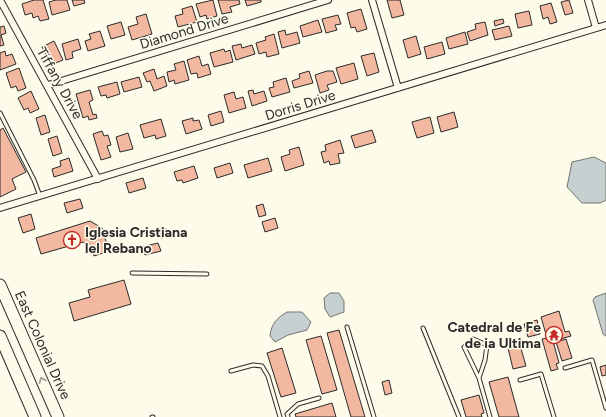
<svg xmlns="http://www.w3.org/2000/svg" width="606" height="417" font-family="Figtree,sans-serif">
<rect width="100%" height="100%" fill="#fdfbea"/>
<!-- water -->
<path fill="#c7d0d0" stroke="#74746e" d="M594,157L606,163V200L600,203H582L567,187L572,162Z
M330,293H339L344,301V312L330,317L325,309L324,298Z
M606,293V336L603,334L593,300L595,297Z
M287,312H302L311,322L307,330L288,335L275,342L270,336C271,324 277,318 287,312Z"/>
<!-- building -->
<path fill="#f2b8a0" stroke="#2b2b2b" d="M34,0H43L49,19L40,21L38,16L33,18L32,13L25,15L22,4Z
M56,0H67L70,10L52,15L49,2Z
M72,0H84L85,3L74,6Z
M213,0L217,16L207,19L206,15L200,17L196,4Z
M218,0H239L240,4L230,7L232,12L222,14Z
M245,0H261V2L247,6Z
M387,0H400L404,15L392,18Z
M569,0L573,13L565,15L561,2Z
M551,3L557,22L550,24L548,17L543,19L540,6Z
M192,6L197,22L178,27L175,16L183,14L182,9Z
M361,9L367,29L357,32L355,27L351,28L347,13Z
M529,11L532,25L518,28L515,14Z
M146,14L152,34L132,40L128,27L138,24L136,17Z
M338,15L341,24L335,25L337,30L326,33L322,19Z
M503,19L504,23L495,26L494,21Z
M318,20L322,32L303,37L300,26Z
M121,22L125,35L111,39L107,26Z
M485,22L488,35L470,41L467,32L476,29L475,24Z
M4,26L6,33L1,35L4,45L0,46V27Z
M509,26L512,36L495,40L492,30Z
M285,30L286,35L297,32L300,43L282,48L278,32Z
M100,31L105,46L88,51L85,41L91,39L89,34Z
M465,32L468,44L449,49L446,38Z
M274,34L279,54L267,57L266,52L259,54L256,43L266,40L265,37Z
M416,36L421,54L408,58L403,40Z
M78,39L81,49L72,52L73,58L66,60L62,44Z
M54,41L63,60L51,65L42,47Z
M442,42L445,54L427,59L424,47Z
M241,44L242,48L252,45L255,54L236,60L232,46Z
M224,49L225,52L230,50L233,62L214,67L210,53Z
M5,51L6,56L12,54L16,64L0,70V53Z
M374,53L379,72L367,76L361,56Z
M199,56L202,66L208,64L211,74L198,78L197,73L191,74L187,60Z
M184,61L189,80L175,84L174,80L169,82L167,72L176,70L174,64Z
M354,63L358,79L341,84L336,68Z
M19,68L26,88L18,91L16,86L11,88L6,73Z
M154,69L157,79L164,76L167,86L154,91L150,81L147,82L143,73Z
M309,71L313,83L294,88L292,81L300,78L299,74Z
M327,71H333L337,82L327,85L329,90L320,93L315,75Z
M139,77L142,87L124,92L121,82Z
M286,78L290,92L272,97L269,88L274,87L273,82Z
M117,82L120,94L107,98L106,95L101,96L98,87Z
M90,90L93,100L89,102L93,115L96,114L97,118L89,120L88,116L83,118L76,94Z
M253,90L254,94L264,91L267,101L252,106L248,91Z
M31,91L39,109L30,113L28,108L24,110L18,98Z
M234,92L236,99L243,97L246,108L229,113L224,95Z
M221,111L224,122L211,126L208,115Z
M454,112L458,127L441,132L437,117Z
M45,115L50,132L41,135L36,118Z
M430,117L434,133L417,138L412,122Z
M193,118V121L199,120L202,129L186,134L182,121Z
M161,119L166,136L156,139L155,135L144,138L140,125Z
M3,128L26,172L12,179L16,189L0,197V130Z
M372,130L376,142L355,148L351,136Z
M102,131L104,136L108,135L111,145L107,146L111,157L101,160L93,134Z
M128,133L133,149L120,152L116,137Z
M57,136L62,153L53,156L48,139Z
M340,140L344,153L338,154L340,163L330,165L329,161L324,163L321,152L326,151L325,145Z
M299,147L304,165L285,171L281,157L290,154L289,150Z
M69,158L73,171L54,177L52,169L61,166L60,161Z
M268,158L272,171L248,178L244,165Z
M230,163L233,173L217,178L214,168Z
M194,166L198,178L183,183L182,180L177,181L174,172Z
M143,178L146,188L129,193L126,183Z
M80,199L83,208L67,213L64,203Z
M263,204L266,215L259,217L256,206Z
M31,214L35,229L23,233L18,218Z
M275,218L278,228L265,232L262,222Z
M90,221L102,228L109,251L94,256L91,247L83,242L41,254L36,238Z
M166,229L168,236L162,238L160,231Z
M158,243L161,251L145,255L142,247Z
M124,280L131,304L74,321L69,303L90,297L88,290Z
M559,311L565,332L569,331L571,336L553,341L559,363L556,364L558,369L551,371L542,339L547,338L541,317Z
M537,320L540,334L528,337L524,324Z
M339,330L365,417H351L327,333Z
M321,336L337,390L322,394L306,340Z
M566,339L572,358L562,361L556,342Z
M520,345L526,366L513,369L508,348Z
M282,348L296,393L281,397L267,353Z
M606,365V375L602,376L600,367Z
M508,377L519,417H499L489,382Z
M389,380L392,393L385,395L382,382Z
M479,395L484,413L481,414L482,417H466L461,400Z
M332,403L336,417H296L295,414Z"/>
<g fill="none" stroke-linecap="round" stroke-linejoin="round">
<!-- lane casing -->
<g stroke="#2b2b2b" stroke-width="5">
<path id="lane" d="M0,113L34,180L40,196
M132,273L207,274
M347,327L374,417
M423,328L459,417
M565,368L592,360L606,408
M231,371L253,365L262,366L268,376L280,417
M479,378L485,360L487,345L473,339L464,347L479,378L490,417
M520,380L541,374L554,417
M152,417H153
M288,417L287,414L298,404L319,398"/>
</g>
<!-- street casing -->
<g stroke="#2b2b2b" stroke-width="8">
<path id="street" d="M0,0L98,179
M372,0L398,88
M588,0L596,28
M48,85L328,0
M0,208L606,25"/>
</g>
<!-- highway casing -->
<g stroke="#2b2b2b" stroke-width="13">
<path id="highway" d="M0,285L58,417
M0,336L35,417"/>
</g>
<!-- lane -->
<use href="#lane" stroke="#fdfbea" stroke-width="3"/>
<!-- street -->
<use href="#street" stroke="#fdfbea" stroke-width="6"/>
<!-- highway -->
<use href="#highway" stroke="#fdfbea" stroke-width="11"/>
</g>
<!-- one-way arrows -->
<defs><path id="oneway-chevron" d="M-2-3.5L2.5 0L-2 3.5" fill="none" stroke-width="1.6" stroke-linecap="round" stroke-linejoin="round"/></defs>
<use stroke="#9e9d94" href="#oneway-chevron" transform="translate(42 380) rotate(-113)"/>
<!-- icons -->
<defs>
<g id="church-ring" transform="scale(0.9)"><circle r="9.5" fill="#fdfbea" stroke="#c62828" stroke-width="1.5"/><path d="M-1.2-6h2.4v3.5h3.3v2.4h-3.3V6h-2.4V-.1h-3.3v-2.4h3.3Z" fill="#c62828"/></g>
<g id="temple-ring" transform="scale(0.9)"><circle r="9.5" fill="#fdfbea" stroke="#c62828" stroke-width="1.5"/><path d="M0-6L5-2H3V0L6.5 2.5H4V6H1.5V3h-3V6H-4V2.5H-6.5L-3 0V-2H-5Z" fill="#c62828"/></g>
</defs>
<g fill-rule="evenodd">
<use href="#church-ring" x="72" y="240"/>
<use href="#temple-ring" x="554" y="335"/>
</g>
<g text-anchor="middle" stroke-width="3" stroke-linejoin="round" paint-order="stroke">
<!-- street labels -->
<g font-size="14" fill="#2b2b2b" stroke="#fdfbea">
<text transform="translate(184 31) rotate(-17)" y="5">Diamond Drive</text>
<text transform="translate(60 83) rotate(61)" y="5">Tiffany Drive</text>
<text transform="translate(300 105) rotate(-17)" y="5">Dorris Drive</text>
<text transform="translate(43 345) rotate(66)" y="5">East Colonial Drive</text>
</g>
<!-- poi labels -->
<g font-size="14" font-weight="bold" fill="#2b2b2b" stroke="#fdfbea" text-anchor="start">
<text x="85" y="237">Iglesia Cristiana<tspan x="85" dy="16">lel Rebano</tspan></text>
<text x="541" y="332" text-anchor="end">Catedral de Fe<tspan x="541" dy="16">de ia Ultima</tspan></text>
</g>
</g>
</svg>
